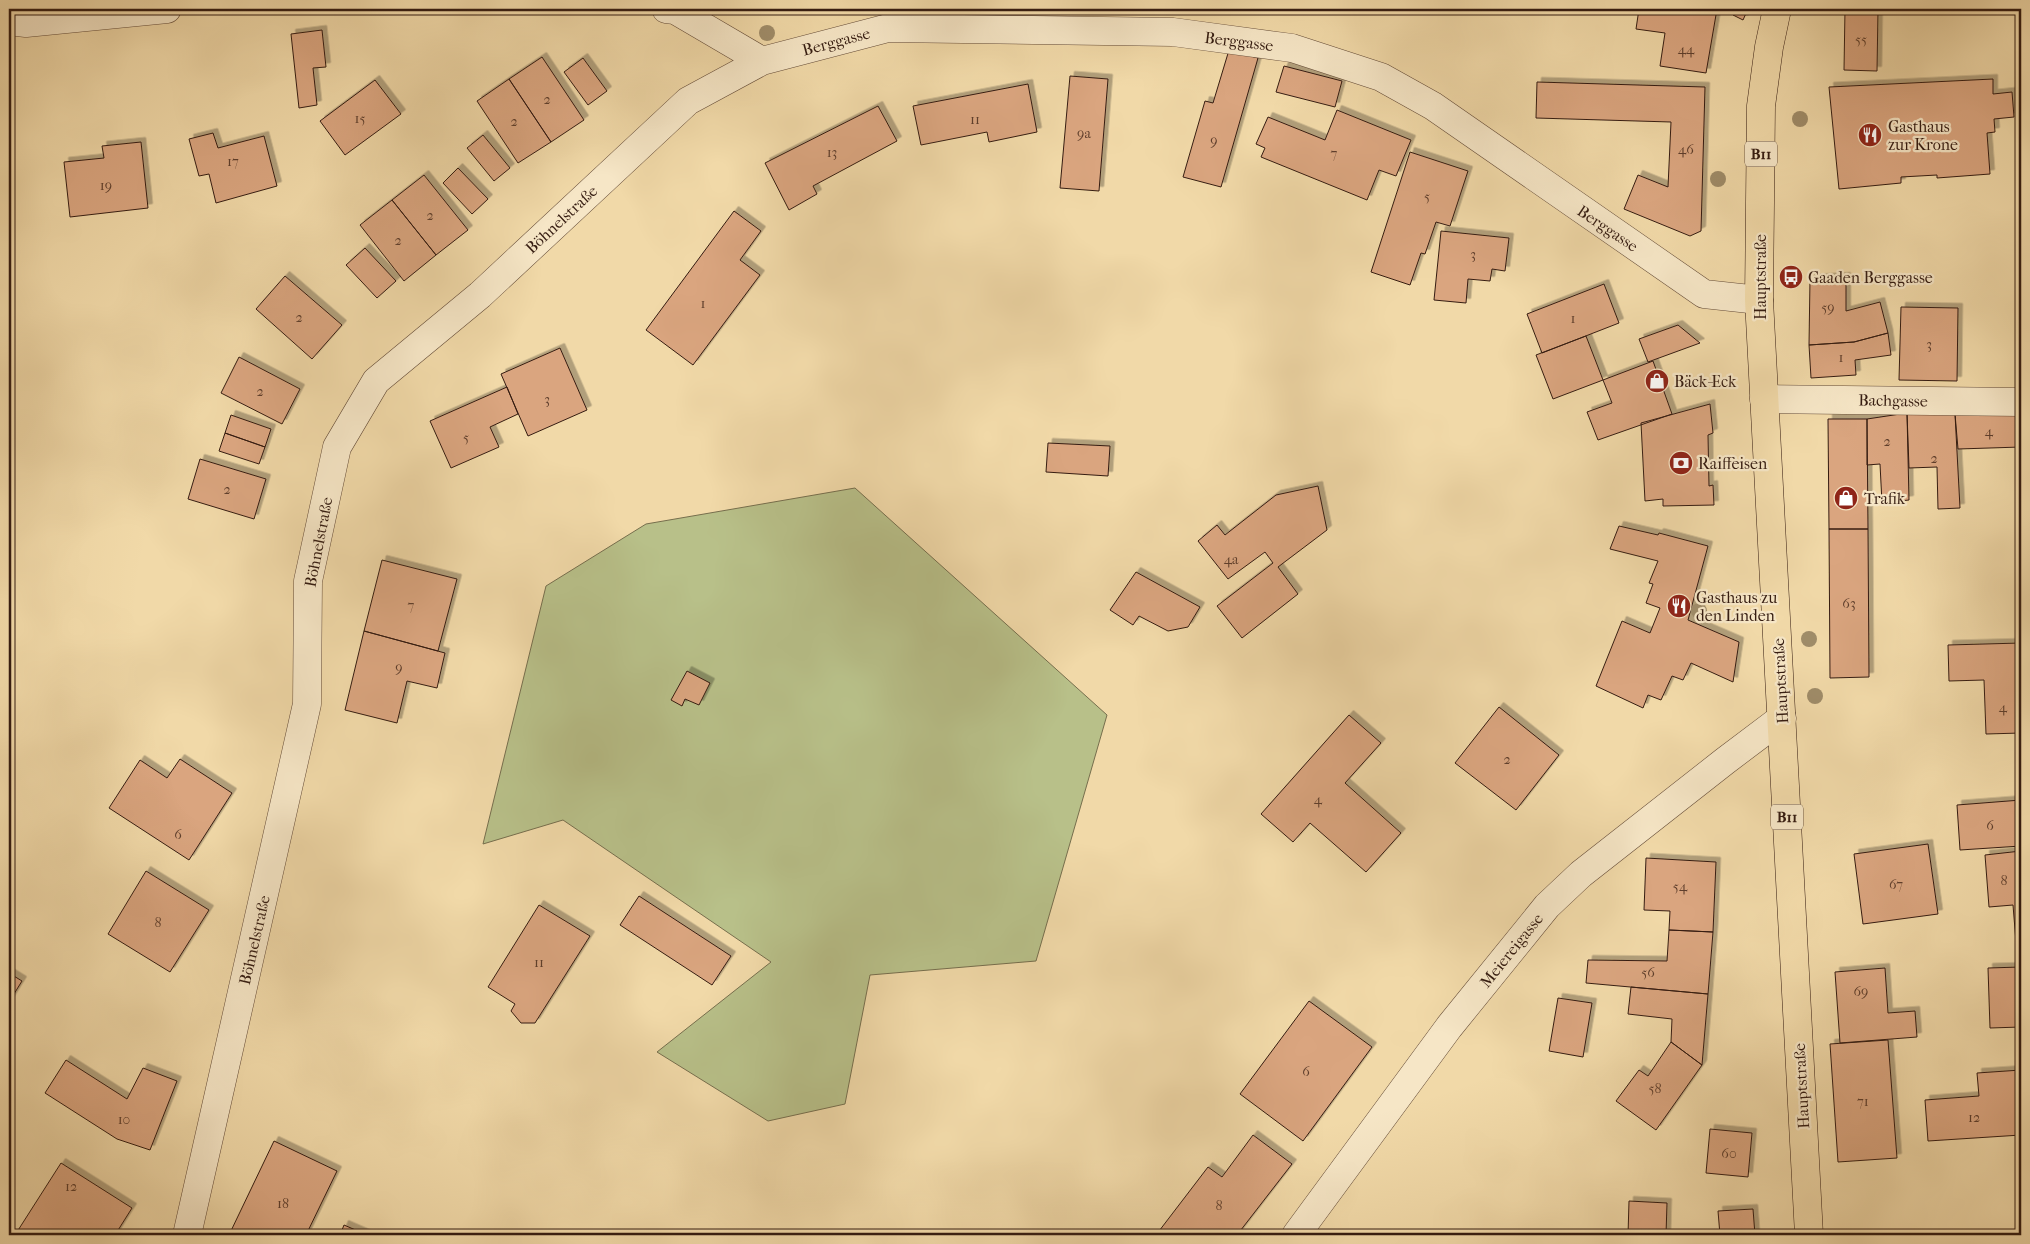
<svg xmlns="http://www.w3.org/2000/svg" width="2030" height="1244" font-family="'IM FELL French Canon',serif">
<defs>
<filter id="shadow"><feDropShadow dx="4.5" dy="-4.5" stdDeviation="0" flood-color="#0004"/></filter>
</defs>
<rect width="100%" height="100%" fill="#f1d9a8"/>
<filter id="stains"><feTurbulence type="fractalNoise" baseFrequency=".004" numOctaves="4"/><feColorMatrix values="0 0 0 0 .2 0 0 0 0 .09 0 0 0 0 .02 0 0 0 .5 -.17"/></filter>
<radialGradient id="worn" r=".72"><stop offset=".6" stop-color="#630" stop-opacity="0"/><stop offset="1" stop-color="#630" stop-opacity=".3"/></radialGradient>
<!-- green -->
<path fill="#b8c089" stroke="#766e4d" d="M855,488L1107,715L1036,961L870,975L845,1104L768,1121L657,1052L771,962L563,820L483,844L546,586L646,524Z"/>
<!-- building -->
<path fill="#daa57f" stroke="#351c11" filter="url(#shadow)" d="M1639,9H1717L1706,73L1660,66L1665,33L1636,29Z
M1736,9H1748L1743,20L1733,15Z
M1845,9H1878L1877,71L1844,70Z
M322,30L326,67L313,68L317,105L299,108L291,34Z
M1229,50L1258,58L1221,187L1183,177L1205,101L1213,103Z
M542,57L584,120L551,142L509,79Z
M583,58L607,91L588,105L564,72Z
M1284,66L1342,81L1335,107L1276,92Z
M1070,76L1108,79L1099,191L1060,188Z
M509,79L551,142L518,163L477,101Z
M1993,79V94L2012,92L2014,117L1994,119L1995,132L1987,133L1990,174L1937,178V175L1901,177V183L1839,189L1829,87Z
M375,80L401,114L345,155L320,121Z
M1537,82L1705,87L1701,231L1690,236L1624,209L1638,175L1668,187L1671,122L1536,118Z
M1028,84L1037,132L989,142L987,132L921,145L913,106Z
M878,106L897,141L813,186L817,194L789,210L765,163Z
M1337,110L1411,140L1396,176L1379,170L1367,200L1261,157L1265,148L1256,144L1268,117L1325,140Z
M213,133L218,148L264,136L277,186L216,203L209,174L199,176L189,139Z
M483,135L510,168L494,181L467,148Z
M141,142L148,208L70,217L64,162L104,158L102,146Z
M1410,152L1468,171L1450,226L1436,222L1425,254L1421,253L1410,285L1371,272Z
M458,168L488,199L472,214L443,183Z
M424,175L468,230L436,255L392,200Z
M392,200L436,255L404,281L360,225Z
M734,211L761,231L740,260L760,275L693,365L646,330Z
M1441,231L1509,238L1505,271L1492,269L1490,281L1468,279L1466,303L1434,300Z
M365,248L396,281L377,298L346,265Z
M285,276L342,325L312,359L256,309Z
M1846,277V311L1880,302L1888,333L1854,342L1809,345L1810,279Z
M1604,284L1619,323L1542,353L1527,314Z
M1901,307L1958,308L1957,381L1899,380Z
M1678,325L1700,343L1648,362L1639,339Z
M1888,333L1891,355L1855,360L1856,375L1811,378L1809,345L1854,342Z
M1586,336L1603,380L1553,399L1536,355Z
M560,348L587,410L528,436L501,374Z
M239,357L300,389L282,424L221,393Z
M1653,361L1672,414L1598,440L1587,412L1612,403L1603,380Z
M507,387L518,414L490,427L499,447L451,468L430,421Z
M1710,404L1713,433L1708,435L1709,486L1713,485L1714,505L1663,506V499L1645,501L1641,423Z
M1907,413L1909,500L1882,503L1880,464L1867,465V419Z
M1907,413L1955,414L1960,508L1938,509L1937,467L1909,468Z
M1955,414L2021,415V447L1958,449Z
M231,415L271,429L265,447L225,433Z
M1828,419H1867L1868,529H1829Z
M225,433L265,447L259,464L219,451Z
M1048,443L1110,446L1108,476L1046,472Z
M200,459L266,479L254,519L188,499Z
M1318,486L1327,530L1278,567L1298,594L1242,638L1217,606L1273,563L1265,552L1228,579L1198,541L1217,525L1225,535L1276,495Z
M1619,526L1658,535L1659,533L1708,546L1688,620L1739,642L1733,682L1691,663L1683,680L1672,676L1661,700L1648,695L1643,708L1596,686L1622,621L1650,633L1660,608L1646,603L1653,584L1649,583L1658,561L1610,549Z
M1829,529H1868L1869,677L1830,678Z
M382,560L457,579L438,651L364,631Z
M1136,572L1200,607L1188,627L1168,631L1139,616L1133,625L1110,610Z
M364,631L445,653L437,688L407,681L397,723L345,710Z
M2021,643V733L1986,734L1984,680L1949,681L1948,645Z
M687,671L710,683L699,705L685,699L682,706L671,700Z
M1499,707L1559,755L1516,810L1455,763Z
M1349,715L1381,743L1345,783L1401,833L1366,872L1310,823L1293,842L1261,814Z
M180,759L232,793L189,860L109,808L140,760L167,778Z
M2021,800V846L1960,850L1957,805Z
M1928,844L1938,914L1863,924L1854,854Z
M2021,851V942H2016L2013,905L1989,907L1985,855Z
M1646,858L1716,862L1713,932L1669,930L1670,911L1644,910Z
M146,871L209,910L170,972L108,934Z
M639,896L731,956L712,985L620,925Z
M539,905L590,936L535,1023H521L511,1011L515,1004L488,987Z
M1669,930L1713,932L1708,994L1586,983L1588,960L1667,961Z
M2021,967V1027L1990,1028L1988,968Z
M1885,968L1888,1013L1915,1011L1917,1037L1840,1043L1835,972Z
M9,973L22,981L9,1002Z
M1631,987L1708,994L1702,1065L1671,1042L1672,1019L1628,1014Z
M1558,998L1592,1003L1583,1057L1549,1051Z
M1309,1001L1372,1047L1303,1141L1240,1094Z
M1888,1040L1897,1158L1838,1162L1830,1044Z
M1671,1042L1702,1065L1656,1130L1616,1101L1639,1070L1648,1076Z
M66,1060L127,1099L143,1068L177,1081L150,1150L117,1139L45,1093Z
M2021,1070V1135L1928,1141L1925,1100L1979,1096L1977,1073Z
M1710,1129L1752,1133L1748,1177L1706,1173Z
M1253,1135L1292,1164L1237,1235L1222,1234L1221,1235H1156L1208,1167L1222,1177Z
M274,1141L337,1171L306,1235H229Z
M61,1163L132,1208L115,1235H103L99,1233L98,1235H15Z
M1629,1201L1667,1203L1666,1235H1628Z
M1753,1209L1755,1235H1720L1718,1211Z
M344,1225L367,1235H340Z"/>
<g fill="none" stroke-linecap="round" stroke-linejoin="round">
<!-- minor casing -->
<g stroke="#644b37" stroke-width="29">
<path id="minor" d="M666,9L675,10L762,61
M9,21L26,23L167,9
M1764,399L2021,402
M187,1235L307,704L308,581L337,447L376,381L480,295L688,101L762,61L888,28L1173,32L1292,48L1381,77L1433,106L1704,294L1759,300
M1296,1235L1449,1027L1547,906L1581,874L1725,761L1782,718"/>
</g>
<!-- major casing -->
<g stroke="#351c11" stroke-width="29">
<path id="major" d="M1777,9L1769,47L1761,106L1759,300L1809,1235"/>
</g>
<!-- minor -->
<use href="#minor" stroke="#f6e6c6" stroke-width="28"/>
<!-- major -->
<use href="#major" stroke="#f1d9a8" stroke-width="28"/>
</g>
<!-- trees -->
<g fill="#9f8c69">
<circle cx="767" cy="33" r="8"/>
<circle cx="1800" cy="119" r="8"/>
<circle cx="1718" cy="179" r="8"/>
<circle cx="1699" cy="611" r="8"/>
<circle cx="1809" cy="639" r="8"/>
<circle cx="1815" cy="696" r="8"/>
</g>
<!-- icons -->
<defs>
<g id="restaurant-disc" transform="scale(1.25)"><circle r="9.5" fill="#8f2418" stroke="#f6e6c6"/><path d="M-5-6h1v4h1v-4h1v4h1v-4h1v5L-1.5 .5V6h-2V.5L-5-1ZM5-6V6H3V1.5H1.5Q1.5-4 5-6Z" fill="#fff"/></g>
<g id="bus-disc" transform="scale(1.25)"><circle r="9.5" fill="#8f2418" stroke="#f6e6c6"/><path d="M-5-6H5V4H4V6H2V4H-2V6H-4V4H-5ZM-3.5-4V0h7V-4ZM-3.5 1.2v1.5H-2V1.2ZM2 1.2v1.5H3.5V1.2Z" fill="#fff"/></g>
<g id="shop-disc" transform="scale(1.25)"><circle r="9.5" fill="#8f2418" stroke="#f6e6c6"/><path d="M-5-2.5h2.3a2.7 3.5 0 0 1 5.4 0H5L5.5 6h-11ZM-1.5-2.5h3a1.5 2.3 0 0 0-3 0Z" fill="#fff"/></g>
<g id="bank-disc" transform="scale(1.25)"><circle r="9.5" fill="#8f2418" stroke="#f6e6c6"/><path d="M-6-4H6V4H-6ZM0-2.3a2.3 2.3 0 1 0 0 4.6a2.3 2.3 0 1 0 0-4.6Z" fill="#fff"/></g>
</defs>
<g fill-rule="evenodd">
<use href="#restaurant-disc" x="1870" y="135"/>
<use href="#bus-disc" x="1791" y="277"/>
<use href="#shop-disc" x="1657" y="381"/>
<use href="#bank-disc" x="1681" y="463"/>
<use href="#shop-disc" x="1846" y="498"/>
<use href="#restaurant-disc" x="1679" y="606"/>
</g>
<g text-anchor="middle" stroke-width="4.5" stroke-linejoin="round" paint-order="stroke">
<!-- number labels -->
<g font-size="14" fill="#5e3e2c">
<text x="1861" y="44">55</text>
<text x="1686" y="54">44</text>
<text x="547" y="104">2</text>
<text x="360" y="123">15</text>
<text x="975" y="124">11</text>
<text x="514" y="126">2</text>
<text x="1084" y="138">9a</text>
<text x="1214" y="145">9</text>
<text x="1686" y="154">46</text>
<text x="832" y="157">13</text>
<text x="1334" y="158">7</text>
<text x="233" y="166">17</text>
<text x="106" y="190">19</text>
<text x="1427" y="201">5</text>
<text x="430" y="220">2</text>
<text x="398" y="245">2</text>
<text x="1473" y="259">3</text>
<text x="703" y="308">1</text>
<text x="1828" y="312">59</text>
<text x="299" y="322">2</text>
<text x="1573" y="323">1</text>
<text x="1929" y="349">3</text>
<text x="1841" y="362">1</text>
<text x="260" y="396">2</text>
<text x="547" y="404">3</text>
<text x="1989" y="436">4</text>
<text x="466" y="442">5</text>
<text x="1887" y="446">2</text>
<text x="1934" y="463">2</text>
<text x="227" y="494">2</text>
<text x="1231" y="564">4a</text>
<text x="1849" y="608">63</text>
<text x="411" y="610">7</text>
<text x="399" y="672">9</text>
<text x="2003" y="712">4</text>
<text x="1507" y="764">2</text>
<text x="1318" y="804">4</text>
<text x="1990" y="830">6</text>
<text x="178" y="839">6</text>
<text x="2004" y="885">8</text>
<text x="1896" y="889">67</text>
<text x="1680" y="891">54</text>
<text x="158" y="927">8</text>
<text x="539" y="967">11</text>
<text x="1648" y="977">56</text>
<text x="1861" y="996">69</text>
<text x="1306" y="1076">6</text>
<text x="1655" y="1093">58</text>
<text x="1863" y="1106">71</text>
<text x="1974" y="1122">12</text>
<text x="124" y="1124">10</text>
<text x="1729" y="1158">60</text>
<text x="71" y="1191">12</text>
<text x="283" y="1208">18</text>
<text x="1219" y="1210">8</text>
</g>
<!-- shield labels -->
<g fill="#f6e6c6" stroke="#6f5947" stroke-width="1">
<rect x="1745" y="141.5" width="32" height="25" rx="4"/>
<rect x="1771" y="804.5" width="32" height="25" rx="4"/>
</g>
<g font-size="15" font-weight="bold" fill="#351c11">
<text x="1761" y="159">B11</text>
<text x="1787" y="822">B11</text>
</g>
<!-- street labels -->
<g font-size="16" fill="#351c11" stroke="#f6e6c6">
<text transform="translate(836 41) rotate(-15)" y="6">Berggasse</text>
<text transform="translate(1239 41) rotate(7)" y="6">Berggasse</text>
<text transform="translate(561 219) rotate(-43)" y="6">Böhnelstraße</text>
<text transform="translate(1608 228) rotate(34)" y="6">Berggasse</text>
<text transform="translate(1760 277) rotate(-90)" y="6">Hauptstraße</text>
<text transform="translate(1893 400) rotate(1)" y="6">Bachgasse</text>
<text transform="translate(318 542) rotate(-79)" y="6">Böhnelstraße</text>
<text transform="translate(1780 681) rotate(-93)" y="6">Hauptstraße</text>
<text transform="translate(254 940) rotate(-77)" y="6">Böhnelstraße</text>
<text transform="translate(1511 950) rotate(-51)" y="6">Meiereigasse</text>
<text transform="translate(1801 1086) rotate(-93)" y="6">Hauptstraße</text>
</g>
<!-- poi labels -->
<g font-size="16" fill="#351c11" stroke="#f6e6c6" text-anchor="start">
<text x="1888" y="132">Gasthaus<tspan x="1888" dy="18">zur Krone</tspan></text>
<text x="1808" y="283">Gaaden Berggasse</text>
<text x="1674" y="387">Bäck-Eck</text>
<text x="1698" y="469">Raiffeisen</text>
<text x="1864" y="504">Trafik</text>
<text x="1696" y="603">Gasthaus zu<tspan x="1696" dy="18">den Linden</tspan></text>
</g>
</g>
<!-- margin -->
<rect width="2030" height="1244" fill="none" stroke="#f1d9a8" stroke-width="30"/>
<rect x="10" y="10" width="2010" height="1224" fill="none" stroke="#351c11" stroke-width="2.5"/>
<rect x="15" y="15" width="2000" height="1214" fill="none" stroke="#351c11"/>
<rect width="100%" height="100%" filter="url(#stains)"/>
<rect width="100%" height="100%" fill="url(#worn)"/>
</svg>
